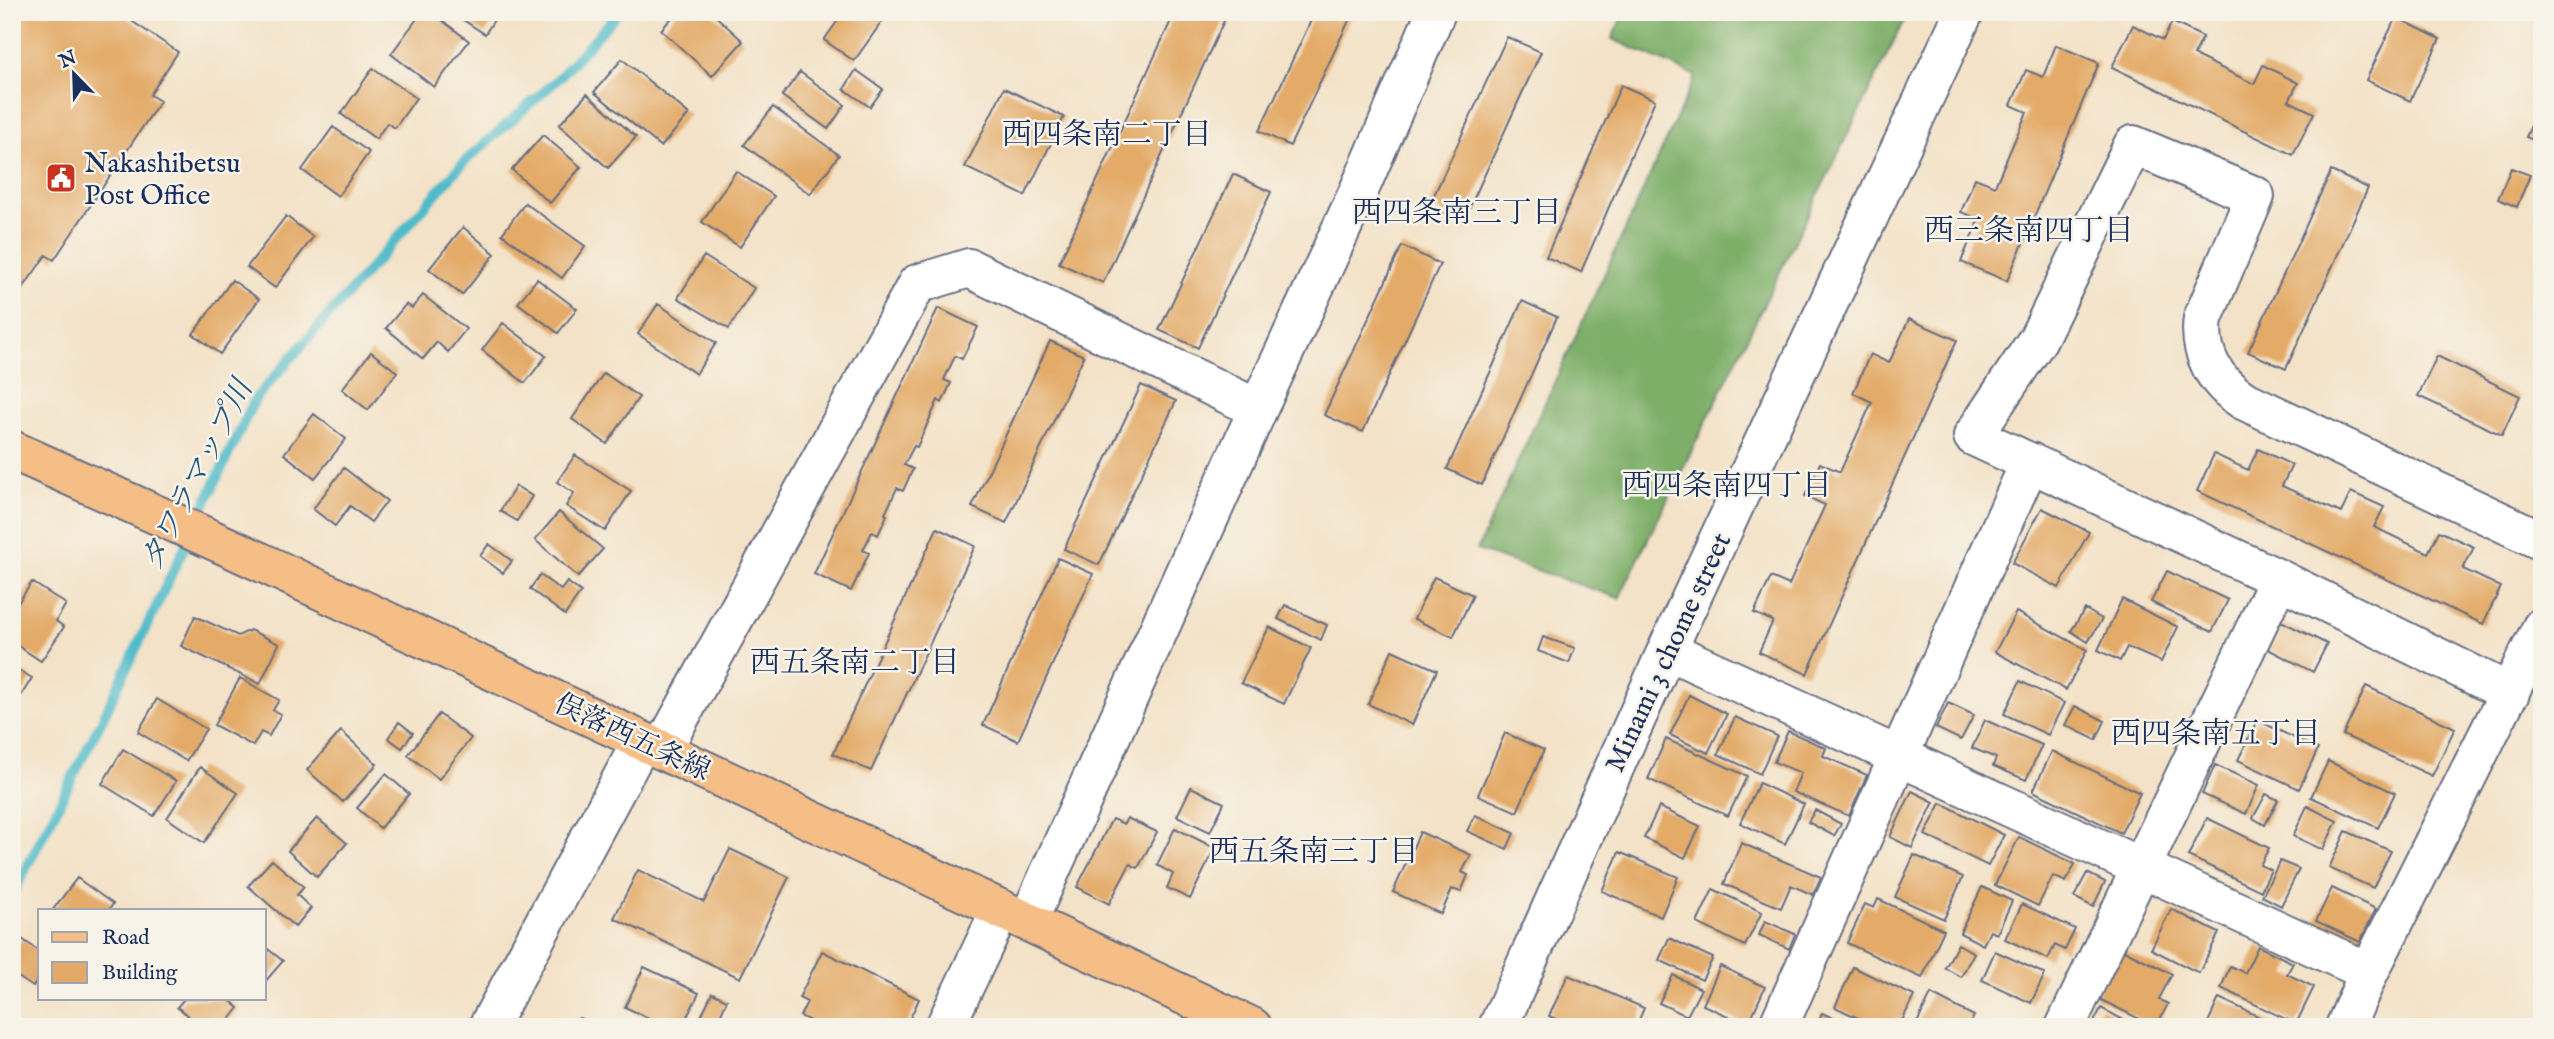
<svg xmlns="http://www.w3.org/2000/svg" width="2554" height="1039" font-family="'IM FELL English','Noto Serif JP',serif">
<rect width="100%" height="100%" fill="#f7f3e8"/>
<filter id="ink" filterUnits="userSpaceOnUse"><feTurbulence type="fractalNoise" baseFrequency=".0143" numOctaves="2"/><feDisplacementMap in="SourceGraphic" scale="14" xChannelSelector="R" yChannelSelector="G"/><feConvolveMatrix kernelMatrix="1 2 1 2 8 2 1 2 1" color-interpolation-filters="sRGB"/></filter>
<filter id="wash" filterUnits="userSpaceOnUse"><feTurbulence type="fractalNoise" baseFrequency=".00686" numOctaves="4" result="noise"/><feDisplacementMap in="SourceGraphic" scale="28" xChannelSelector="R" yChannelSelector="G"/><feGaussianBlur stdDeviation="1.57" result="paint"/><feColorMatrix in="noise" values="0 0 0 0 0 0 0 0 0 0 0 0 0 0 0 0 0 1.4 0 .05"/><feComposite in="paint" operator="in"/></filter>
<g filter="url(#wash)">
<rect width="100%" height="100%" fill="#f3e2c7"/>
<!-- forest -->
<path fill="#7eaf69" stroke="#4c6f64" stroke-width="2" d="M1624,12H1908L1619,598L1477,550L1696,76L1612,39Z"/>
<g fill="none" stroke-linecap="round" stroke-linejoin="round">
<!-- stream -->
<path stroke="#4ebac9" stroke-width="10" d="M12,896L102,720L255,399L464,162L556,81L619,12"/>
</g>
<g id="blocks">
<!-- building -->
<path fill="#e3aa67" d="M12,12H118L178,52L150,95L160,101L54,260L46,255L12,304Z
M422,12H431L469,41L434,87L391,54Z
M451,12H499L485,34Z
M677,12H711L743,41L712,76L661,30Z
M844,12H881L886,16L854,61L824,40Z
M1175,12H1228L1103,283L1059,263Z
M1315,12H1353L1290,146L1259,131Z
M2396,17L2440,39L2410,101L2366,80Z
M2172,22L2203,37L2194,55L2254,84L2263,65L2298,83L2289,101L2314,113L2293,155L2112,67L2133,25L2163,40Z
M1507,37L1541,52L1463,222L1429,206Z
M2056,45L2099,63L2007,281L1961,262L1979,219L1961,212L1975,178L1995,186L2027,112L2011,105L2026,70L2043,77Z
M622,59L689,114L661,147L594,92Z
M373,68L416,98L395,128L387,123L376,139L341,114Z
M856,70L883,89L870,107L844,89Z
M800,72L845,105L828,129L782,96Z
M1621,85L1655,100L1581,272L1546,257Z
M1004,88L1064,117L1025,196L965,167Z
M587,94L636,137L608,168L559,125Z
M773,107L839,155L810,194L744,145Z
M2535,117L2542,120V144L2526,137Z
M333,127L369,152L338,196L302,170Z
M543,135L581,167L550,203L512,170Z
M2511,168L2530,175L2517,207L2498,199Z
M736,171L774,196L740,247L702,222Z
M2331,171L2368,188L2286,369L2248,352Z
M1233,174L1271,192L1198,348L1159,330Z
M525,203L585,246L562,278L502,234Z
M286,216L313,237L275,288L247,267Z
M463,227L495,254L462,295L429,269Z
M1402,246L1440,264L1363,432L1324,415Z
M704,256L754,288L729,329L678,298Z
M537,279L577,309L558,333L518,303Z
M232,280L259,299L220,354L193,334Z
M423,295L466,329L448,352L437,342L423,359L386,328L406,304L412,308Z
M1522,301L1557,317L1482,485L1447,469Z
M658,304L716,343L696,374L638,334Z
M938,308L978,327L962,359L955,356L944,380L951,383L942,403L938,400L917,447L914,446L904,465L913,469L903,491L897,488L885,514L887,515L878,535L872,532L863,550L869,553L851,591L814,574Z
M1909,319L1957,340L1807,674L1759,652L1773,621L1754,613L1771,577L1789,585L1825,505L1805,496L1820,463L1840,472L1872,402L1853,393L1870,354L1889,363Z
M503,323L546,356L525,383L482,350Z
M1050,341L1084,356L1006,523L972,507Z
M371,352L397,372L368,410L342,389Z
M2437,356L2520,396L2502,435L2418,396Z
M604,373L639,397L607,444L572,419Z
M1141,385L1176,401L1099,565L1064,549Z
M314,414L346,439L315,478L284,454Z
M2258,449L2292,465L2282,486L2341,513L2351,492L2384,507L2374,527L2428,553L2439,531L2474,547L2463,569L2501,587L2483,624L2197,491L2214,454L2248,470Z
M575,455L631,491L605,531L566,506L574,493L557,482Z
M344,468L387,501L371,522L350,506L335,526L313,509Z
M516,486L532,496L517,521L500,511Z
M2042,508L2089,532L2059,588L2012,563Z
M559,512L603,549L578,577L535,540Z
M937,528L975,546L871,771L833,754Z
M489,544L512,561L503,573L480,556Z
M1058,558L1093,574L1018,741L983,725Z
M2167,571L2228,600L2212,632L2151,602Z
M540,575L561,590L567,582L581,592L565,615L530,589Z
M1434,577L1473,595L1453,637L1414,619Z
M32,582L66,604L56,621L64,627L41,661L12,642V612Z
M2122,599L2178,627L2161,662L2127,647L2120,661L2098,650Z
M1285,605L1327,625L1321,640L1278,619Z
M2085,609L2102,619L2088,642L2071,631Z
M2016,612L2087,650L2066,690L1995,652Z
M195,616L238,636L250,630L279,644L260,684L181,646Z
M2281,621L2327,644L2313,672L2266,648Z
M1269,627L1311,648L1284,704L1241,683Z
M1543,637L1575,648L1569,663L1538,651Z
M1392,650L1437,670L1412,725L1368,704Z
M12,666L32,678L12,710Z
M240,678L279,700L273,710L281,714L269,736L261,732L253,746L214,725Z
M2020,681L2064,703L2048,735L2004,714Z
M2366,686L2455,728L2432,776L2343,735Z
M1689,695L1727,714L1708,753L1670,735Z
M157,699L206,729L186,761L138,732Z
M1948,703L1974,715L1961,740L1936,728Z
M2075,706L2105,721L2096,740L2065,725Z
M439,714L471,738L439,779L408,755Z
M1735,717L1777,736L1760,774L1718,754Z
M1985,720L2042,745L2026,780L1993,766L1996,758L1972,748Z
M2257,720L2318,749L2299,789L2238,760Z
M399,722L413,733L402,748L388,738Z
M341,731L377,764L343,802L307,770Z
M1788,731L1826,748L1823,756L1867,775L1849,816L1793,792L1801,773L1774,762Z
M1505,733L1544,750L1517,812L1478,795Z
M1666,739L1747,776L1728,816L1648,779Z
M123,749L176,781L154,816L102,784Z
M2052,751L2140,793L2121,833L2033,791Z
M2328,761L2395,793L2378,828L2311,797Z
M2215,765L2259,785L2246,814L2202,794Z
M200,767L238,793L204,843L167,818Z
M386,774L409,794L380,828L357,808Z
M1759,783L1804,804L1785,844L1740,823Z
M1191,787L1224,803L1210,832L1177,816Z
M1912,791L1934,802L1912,848L1890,837Z
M2266,794L2278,800L2265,825L2253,818Z
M1941,803L2004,835L1988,866L1925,835Z
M2307,806L2337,821L2323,850L2293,836Z
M1659,807L1700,826L1685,858L1644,838Z
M1815,810L1841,824L1834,836L1808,822Z
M1475,815L1514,833L1507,849L1467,831Z
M317,818L347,843L317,877L288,851Z
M1127,818L1157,832L1138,868L1130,864L1109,904L1077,887L1112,819L1124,824Z
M2207,818L2269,848L2260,865L2271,870L2261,891L2188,856Z
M1175,828L1215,848L1190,899L1167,888L1173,874L1157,865Z
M2346,831L2391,851L2373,888L2329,868Z
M1420,832L1471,855L1462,872L1468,875L1461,892L1452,889L1441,914L1393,892Z
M2019,837L2075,864L2066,882L2053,876L2038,906L1995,885Z
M1741,843L1821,877L1813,895L1791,885L1781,908L1724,884Z
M730,849L789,877L740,978L614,918L638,870L704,902Z
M1619,852L1678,877L1661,917L1602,891Z
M1914,855L1963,877L1944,919L1895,897Z
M272,860L304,887L297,895L311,908L295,927L248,886Z
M2280,861L2299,869L2281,906L2262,896Z
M2087,873L2105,882L2093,907L2074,897Z
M77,878L113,904L108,911H52Z
M1982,887L2012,901L1997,934L1990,931L1983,945L1960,933Z
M2332,888L2376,909L2360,942L2316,921Z
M1713,889L1762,912L1745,946L1697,923Z
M1878,899L1944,930L1922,978L1847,943L1865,904L1874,908Z
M2022,904L2075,929L2065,950L2055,945L2048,959L2005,939Z
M2171,909L2219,933L2199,973L2151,949Z
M1765,921L1795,934L1789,949L1759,935Z
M1669,938L1713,958L1702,980L1659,960Z
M22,939L40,952V977L33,987L12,973V953Z
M1958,944L1974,953L1961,977L1945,968Z
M264,946L283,961L264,983Z
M2258,946L2293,963L2287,974L2314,987L2296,1024L2221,988L2230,966L2245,973Z
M2120,948L2172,974L2159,999L2168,1004L2156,1027L2095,997Z
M822,951L919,999L906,1027H822L800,1016L807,1002L799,998Z
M1995,951L2045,974L2031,1003L1982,980Z
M1720,966L1765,987L1748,1025L1703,1005Z
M644,967L699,993L682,1027H667L625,1007Z
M1853,967L1914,996L1899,1027H1877L1835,1007Z
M1568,975L1644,1008L1636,1027H1573L1549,1016Z
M1673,975L1701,989L1687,1016L1659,1003Z
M712,993L727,1000L715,1027H696Z
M1931,994L1974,1016L1968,1027H1915Z
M2219,998L2281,1027H2206Z
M184,999H228L239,1008L224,1027H202L177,1007Z
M2101,1008L2137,1027H2099L2093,1024Z
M1822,1013L1853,1027H1817Z
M579,1018L599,1027H574Z"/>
</g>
</g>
<g filter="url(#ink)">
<use href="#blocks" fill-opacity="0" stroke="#676e83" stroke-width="2"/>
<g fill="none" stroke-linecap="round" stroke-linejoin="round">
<!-- minor casing -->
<g stroke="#676e83" stroke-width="42">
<path id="minor" d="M1667,650L2369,972
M2510,693L2279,579L1973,436L2038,339L2133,145L2255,196L2203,318C2198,353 2215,382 2243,400L2542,541
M662,750L917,284L969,268L1258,409
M1028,921L1258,409L1357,195L1436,12
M488,1027L642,741
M945,1027L1001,909
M1498,1027L1667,650L1964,12
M1778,1027L2030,462
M2065,1027L2279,579
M2345,1027L2369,972L2542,627"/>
</g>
<!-- major casing -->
<g stroke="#676e83" stroke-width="42">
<path id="major" d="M12,450L233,549L1252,1027"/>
</g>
<!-- minor -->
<use href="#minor" stroke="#fff" stroke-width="38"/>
<!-- major -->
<use href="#major" stroke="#f6be87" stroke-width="38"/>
</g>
</g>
<!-- icons -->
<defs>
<g id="civic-square" transform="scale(1.575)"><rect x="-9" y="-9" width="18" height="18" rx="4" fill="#c8321e" stroke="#f7f3e8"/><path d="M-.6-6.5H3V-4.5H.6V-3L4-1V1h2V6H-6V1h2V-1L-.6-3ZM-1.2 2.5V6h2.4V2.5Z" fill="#fff"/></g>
</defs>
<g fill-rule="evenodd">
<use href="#civic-square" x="61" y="178"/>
</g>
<g text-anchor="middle" stroke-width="5" stroke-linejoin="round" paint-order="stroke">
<!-- poi labels -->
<g font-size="28" fill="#1b2f5e" stroke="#f7f3e8" text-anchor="start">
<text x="84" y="172">Nakashibetsu<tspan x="84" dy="32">Post Office</tspan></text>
</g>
<!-- street labels -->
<g font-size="28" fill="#1b2f5e" stroke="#f7f3e8">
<text transform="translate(1667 652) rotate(-65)" y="10">Minami 3 chome street</text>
<text transform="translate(633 736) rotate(25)" y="10">俣落西五条線</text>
</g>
<!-- neighbourhood labels -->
<g font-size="30" fill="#1b2f5e" stroke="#f7f3e8">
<text x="1107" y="144">西四条南二丁目</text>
<text x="1457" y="222">西四条南三丁目</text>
<text x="2029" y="240">西三条南四丁目</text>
<text x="1727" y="495">西四条南四丁目</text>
<text x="855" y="672">西五条南二丁目</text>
<text x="2216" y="743">西四条南五丁目</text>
<text x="1314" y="861">西五条南三丁目</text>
</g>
<!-- water labels -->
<g font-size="30" font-style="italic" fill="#2a597e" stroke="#f7f3e8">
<text transform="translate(196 475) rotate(-63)" y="10">タワラマップ川</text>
</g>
</g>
<!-- margin -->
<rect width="2554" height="1039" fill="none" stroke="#f7f3e8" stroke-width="42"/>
<!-- legend -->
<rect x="38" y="909" width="228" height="91" fill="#f7f3e8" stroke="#9fa5b1" stroke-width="2"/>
<rect x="52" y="932" width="35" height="10" fill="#f6be87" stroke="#9fa5b1" stroke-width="2"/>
<text x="102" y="944" font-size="21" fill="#1b2f5e">Road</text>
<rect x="52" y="962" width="35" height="21" fill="#e3aa67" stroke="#9fa5b1" stroke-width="2"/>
<text x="102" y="979" font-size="21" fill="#1b2f5e">Building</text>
<!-- north arrow -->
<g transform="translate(74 74) rotate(337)" stroke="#f7f3e8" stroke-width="5" paint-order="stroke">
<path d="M0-5L12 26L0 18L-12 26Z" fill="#1b2f5e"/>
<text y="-10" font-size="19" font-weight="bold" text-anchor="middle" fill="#1b2f5e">N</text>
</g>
</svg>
